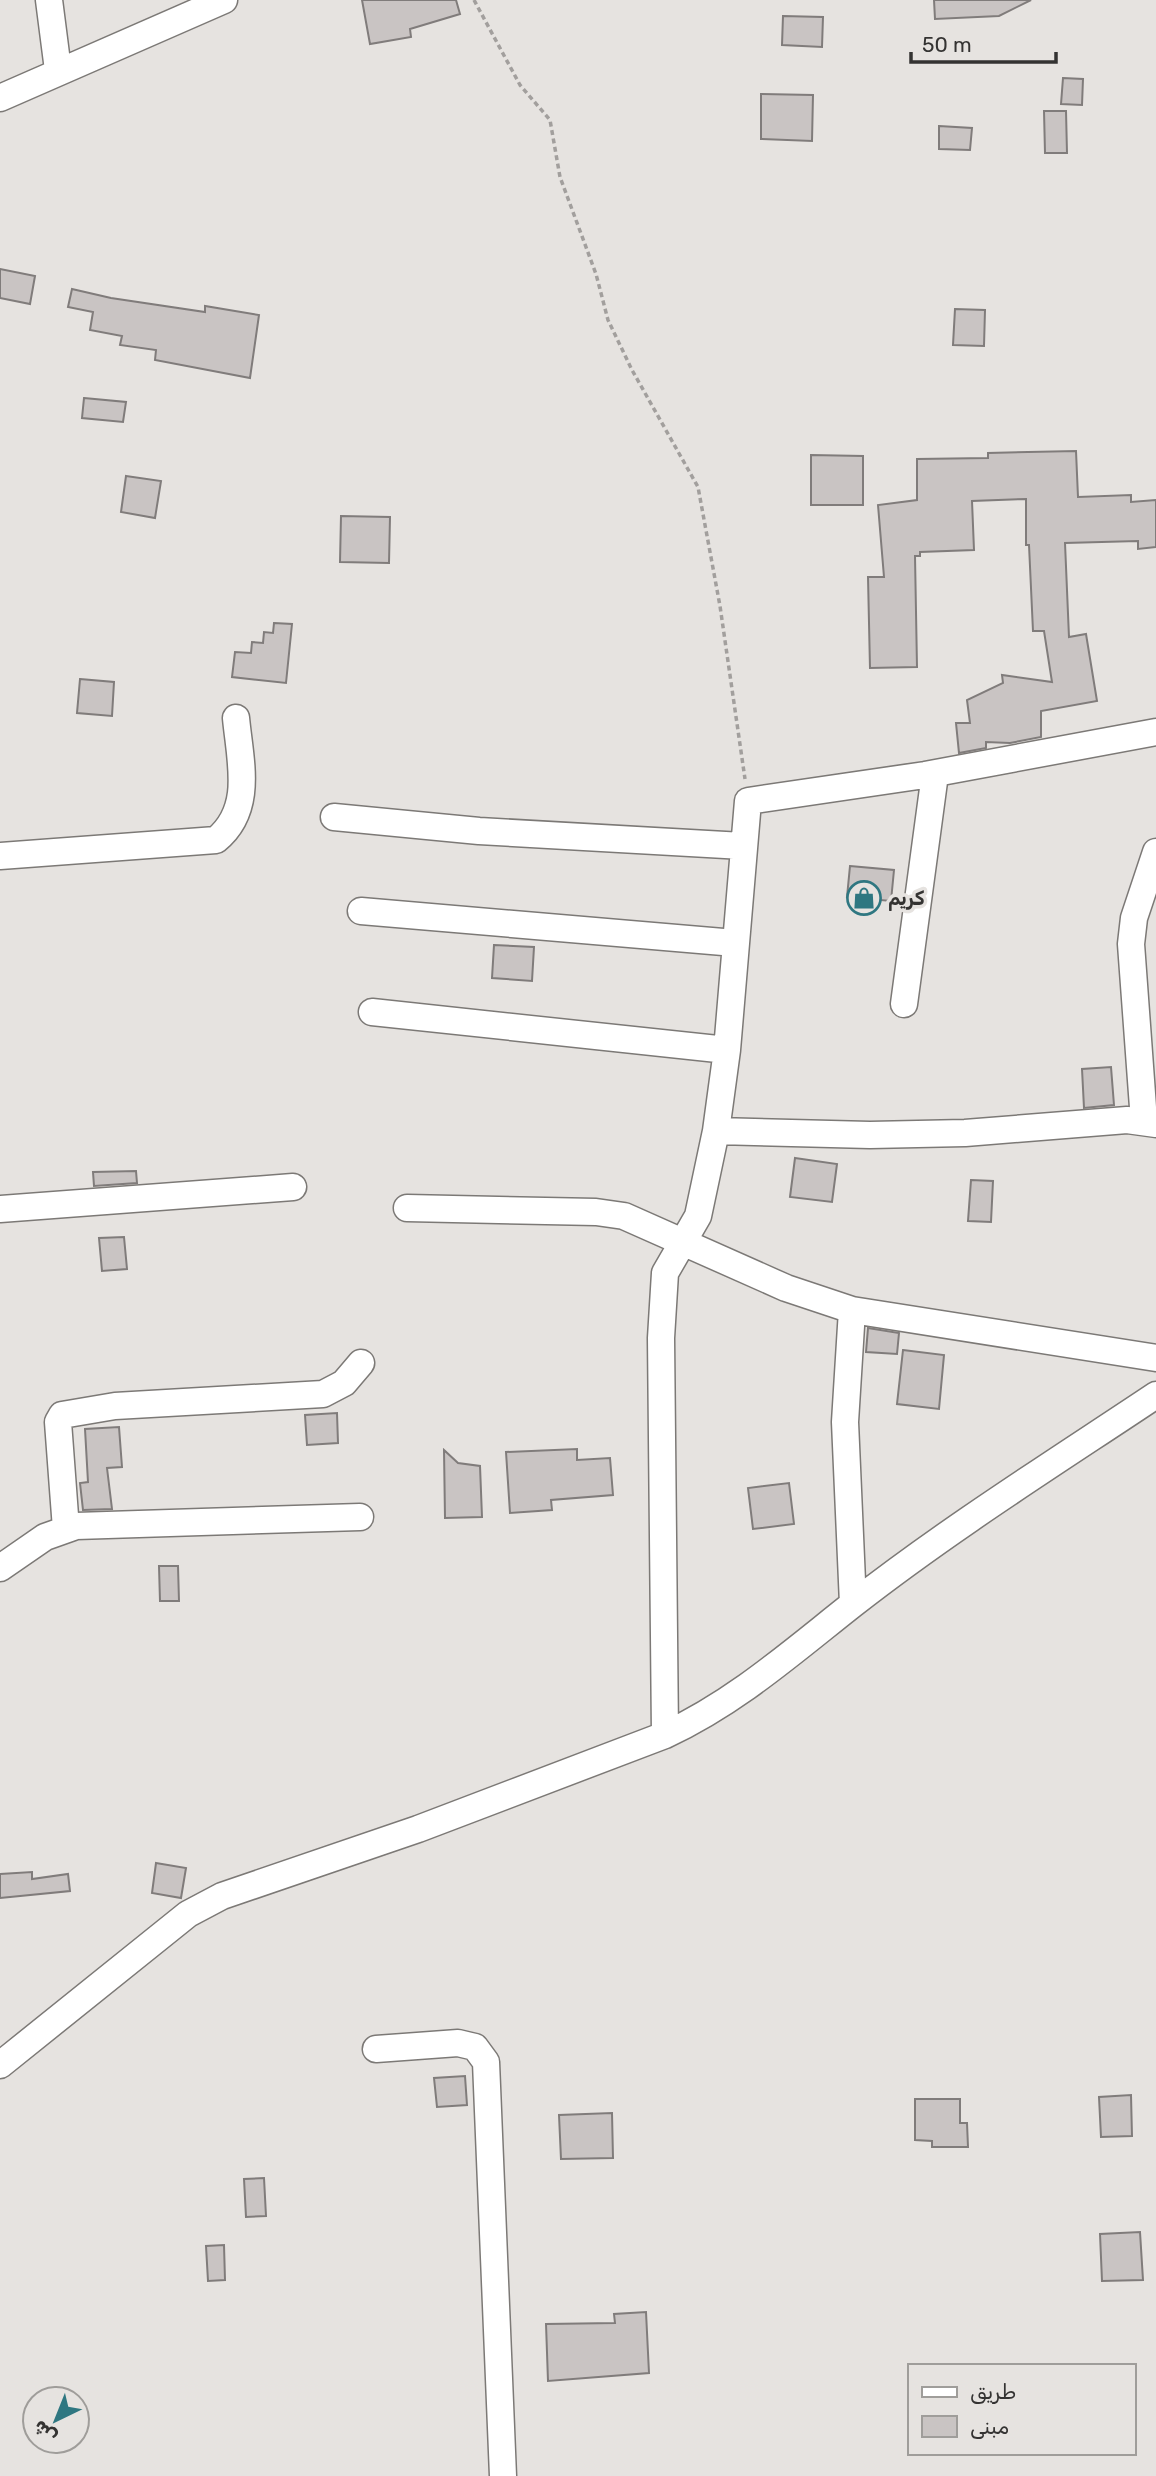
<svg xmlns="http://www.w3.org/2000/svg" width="1156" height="2476" font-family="Rubik,'Noto Sans Arabic',sans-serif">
<rect width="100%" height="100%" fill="#e6e3e0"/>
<!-- building -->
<path fill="#c9c4c3" stroke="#807c7b" stroke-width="2" d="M362,0H456L460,14L410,29L411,37L370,44Z
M934,0H1031L999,16L935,19Z
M783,16L823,17L822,47L782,45Z
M1063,78L1083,79L1082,105L1061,104Z
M761,94L813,95L812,141L761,139Z
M1044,111H1066L1067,153H1045Z
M939,126L972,128L970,150L939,149Z
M0,269L35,276L30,304L0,298Z
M72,289L111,298L205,312V306L259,315L250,378L155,360L156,350L120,345L122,336L90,330L93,312L68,307Z
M955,309L985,310L984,346L953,345Z
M84,398L126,402L123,422L82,418Z
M1076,451L1078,497L1131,495V502L1156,500V547L1138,549V541L1065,543L1069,637L1086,634L1097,701L1041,711V737L1010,743L986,742V748L959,753L956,723H970L967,700L1003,683L1002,675L1052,682L1044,631H1033L1029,545H1026V499L972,501L974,550L920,552V556H915L917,667L870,668L868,577H884L878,505L917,500V459L988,458V453Z
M811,455L863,456V505H811Z
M126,476L161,481L155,518L121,512Z
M341,516L390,517L389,563L340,562Z
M274,623L292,624L286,683L232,677L235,652L251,653L252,642L263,643L264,632L273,633Z
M80,679L114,682L112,716L77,713Z
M850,866L894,870L891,901L847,897Z
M494,945L534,947L532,981L492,978Z
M1111,1067L1114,1105L1084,1108L1082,1069Z
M795,1158L837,1164L832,1202L790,1197Z
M136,1171L137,1183L94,1186L93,1172Z
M971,1180L993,1181L991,1222L968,1221Z
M124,1237L127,1269L102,1271L99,1238Z
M868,1328L899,1333L897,1354L866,1352Z
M903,1350L944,1355L939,1409L897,1404Z
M337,1413L338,1443L307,1445L305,1415Z
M119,1427L122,1467L107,1468L112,1509L83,1510L80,1483L88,1482L85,1429Z
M577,1449V1460L610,1458L613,1495L551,1500L552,1510L510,1513L506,1452Z
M444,1450L458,1463L480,1466L482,1517L445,1518Z
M789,1483L794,1524L753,1529L748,1488Z
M159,1566H178L179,1601H160Z
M156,1863L186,1868L181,1898L152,1893Z
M32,1872V1879L68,1874L70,1891L0,1898V1874Z
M465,2076L467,2105L437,2107L434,2078Z
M1131,2095L1132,2136L1101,2137L1099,2097Z
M915,2099H960V2123H967L968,2147H932V2141L915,2140Z
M612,2113L613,2158L561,2159L559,2115Z
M264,2178L266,2216L246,2217L244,2179Z
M1140,2232L1143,2280L1102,2281L1100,2234Z
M224,2245L225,2280L208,2281L206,2246Z
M646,2312L649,2373L548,2381L546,2324L615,2323L614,2314Z"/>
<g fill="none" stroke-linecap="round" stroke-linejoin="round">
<!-- minor casing -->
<g stroke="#7c7976" stroke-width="29">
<path id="minor" d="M49,0L58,70
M0,98L224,0
M334,817L479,831L743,846
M0,856L216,840C254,809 240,761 236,718
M361,911L735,943
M904,1004L935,774
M372,1012L727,1050
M1144,1121L1131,944L1134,918L1156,852
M716,1131L870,1135L965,1133L1127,1120L1156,1124
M407,1208L596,1212L624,1216L786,1288L852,1310L845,1422L853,1604
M0,1209L293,1187
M852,1310L1156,1358
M66,1529L58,1422L62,1415L115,1406L323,1394L344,1383L361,1363
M0,1568L45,1537L76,1526L360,1517
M665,1735L661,1338L665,1273L698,1216L716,1131L727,1050L748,801L925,775L1156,732
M376,2049L458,2043L475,2047L486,2062L503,2476
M0,2065L188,1914L222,1896L418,1829L665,1735C736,1702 792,1652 853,1604C949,1529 1054,1463 1156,1395"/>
</g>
<!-- path -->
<path stroke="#a29f9d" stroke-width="3.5" stroke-dasharray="5 3.5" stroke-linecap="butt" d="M474,0L520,85L550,120L560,177L596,274L608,320L632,370L698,487L720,606L745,779"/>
<!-- minor -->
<use href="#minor" stroke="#fff" stroke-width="26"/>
</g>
<!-- icons -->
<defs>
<g id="shop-ring" transform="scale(1.75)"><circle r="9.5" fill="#e6e3e0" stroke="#2f7781" stroke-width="1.5"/><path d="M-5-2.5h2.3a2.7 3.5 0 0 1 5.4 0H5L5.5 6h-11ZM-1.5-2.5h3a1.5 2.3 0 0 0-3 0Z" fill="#2f7781"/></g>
</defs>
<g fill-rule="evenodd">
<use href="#shop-ring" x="864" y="898"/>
</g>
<g text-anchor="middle" stroke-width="7" stroke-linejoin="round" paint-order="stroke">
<!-- poi labels -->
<g font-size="19" font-weight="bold" fill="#343332" stroke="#e6e3e0" text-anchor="start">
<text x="888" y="905">كريم</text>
</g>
</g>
<!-- legend -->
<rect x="908" y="2364" width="228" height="91" fill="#e6e3e0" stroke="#9f9d9a" stroke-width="2"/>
<rect x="922" y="2387" width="35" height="10" fill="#ffffff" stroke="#9f9d9a" stroke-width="2"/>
<text x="970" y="2399" font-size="21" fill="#343332">طريق</text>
<rect x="922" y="2416" width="35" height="21" fill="#c9c4c3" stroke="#9f9d9a" stroke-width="2"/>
<text x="970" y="2434" font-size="21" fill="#343332">مبنى</text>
<!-- north arrow -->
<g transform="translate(56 2420) rotate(223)"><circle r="33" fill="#e6e3e0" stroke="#9f9d9a" stroke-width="2"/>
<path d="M0-5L12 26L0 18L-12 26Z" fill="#2f7781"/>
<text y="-10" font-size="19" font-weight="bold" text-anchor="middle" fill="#343332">ش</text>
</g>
<!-- scale -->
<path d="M911 52v10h145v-10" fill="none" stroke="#343332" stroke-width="3.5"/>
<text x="922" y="52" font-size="21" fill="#343332" stroke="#e6e3e0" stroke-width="5" paint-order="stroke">50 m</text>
</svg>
